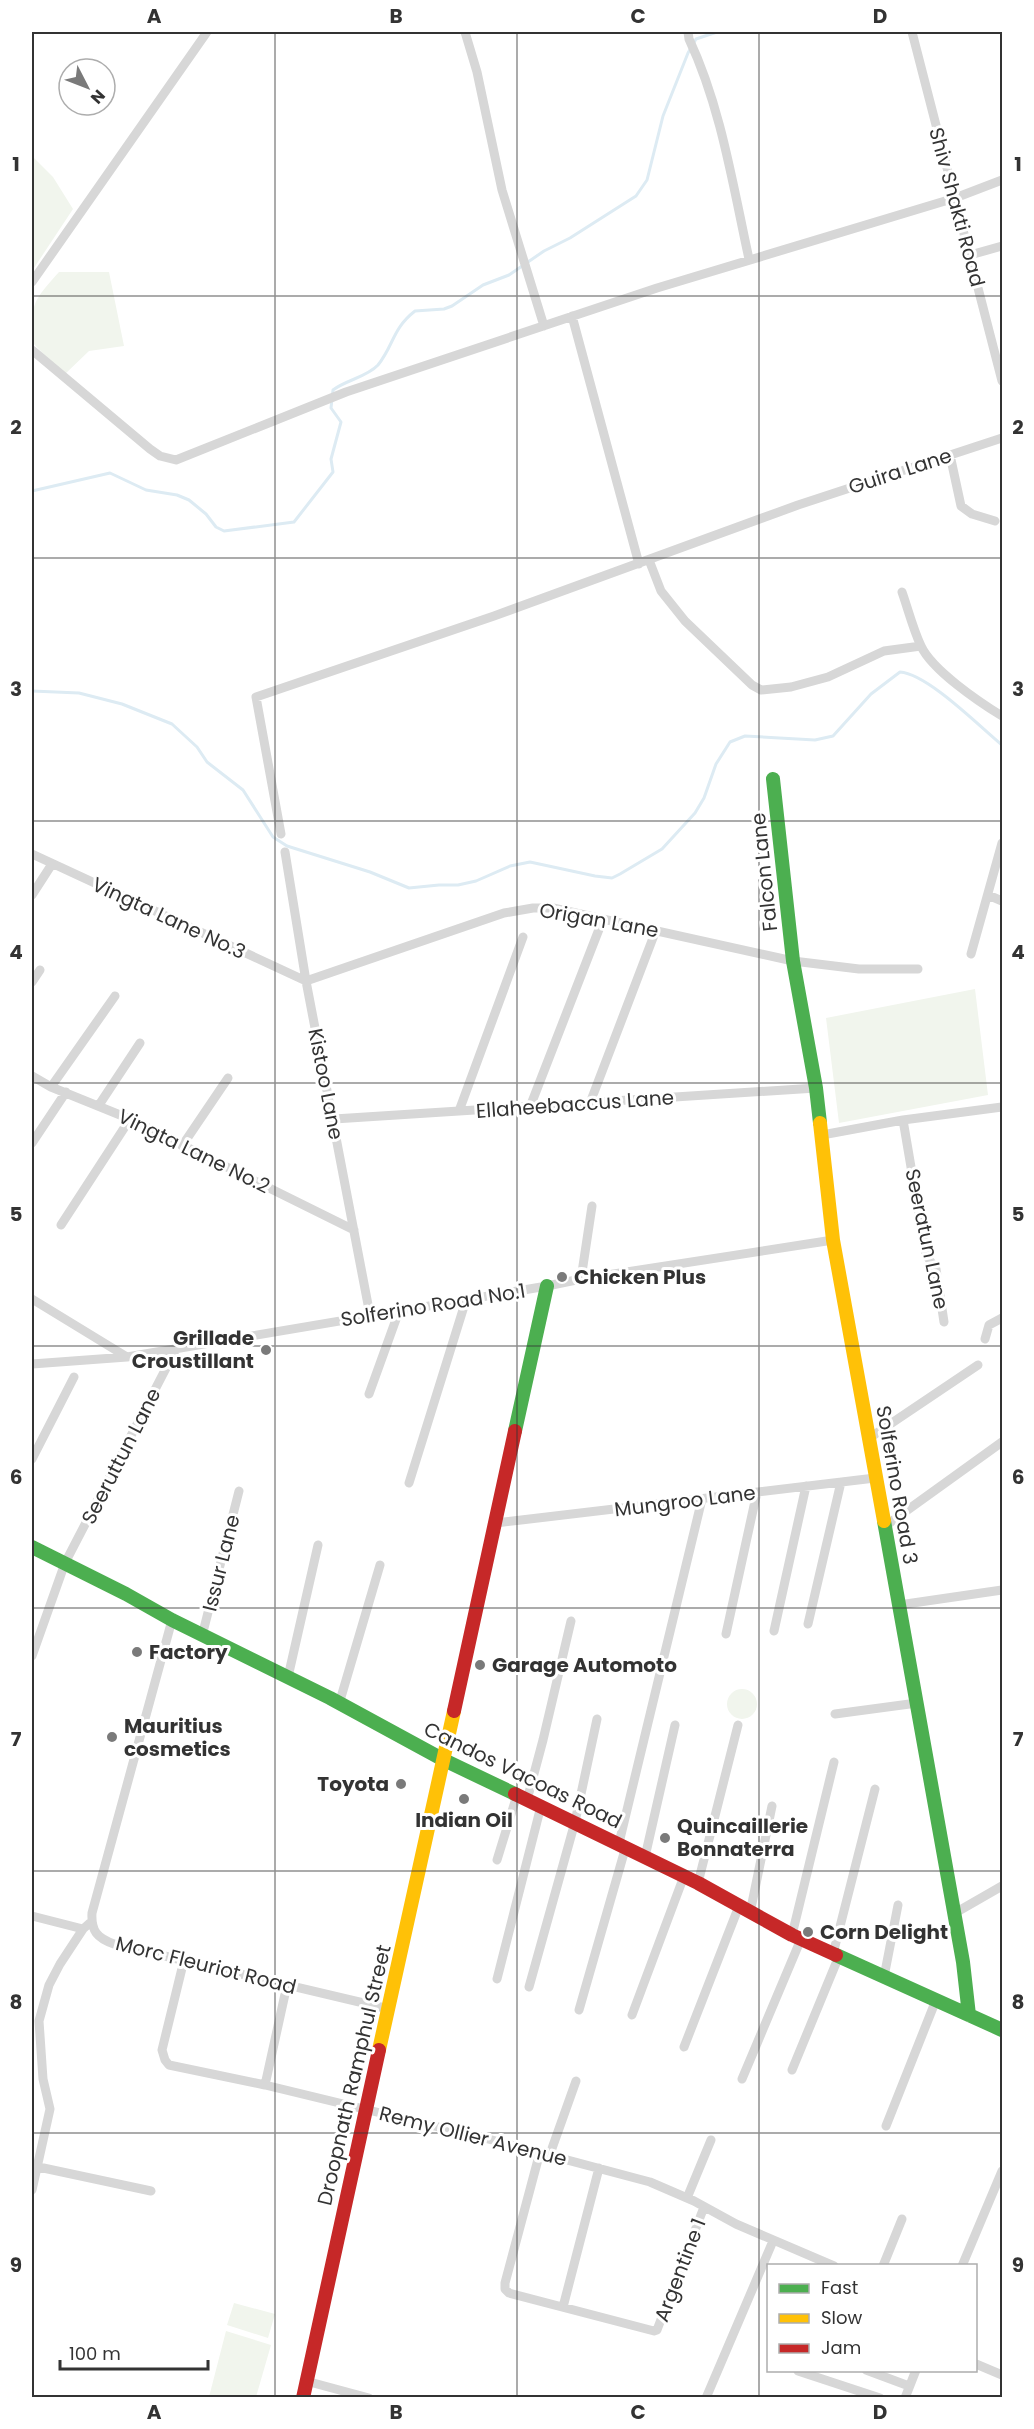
<svg xmlns="http://www.w3.org/2000/svg" width="1034" height="2429" font-family="Poppins,sans-serif">
<rect width="100%" height="100%" fill="#fff"/>
<!-- green -->
<path fill="#f1f5ed" d="M32,156L53,177L73,209L32,271Z
M59,272H109L124,346L89,351L64,375L32,342C31,303 33,301 59,272Z
M975,989L988,1095L839,1123L826,1018Z
M727 1704a15 15 0 1 1 30 0a15 15 0 1 1-30 0Z
M234,2303L275,2314L268,2338L227,2325Z
M226,2331L271,2345L256,2397H209Z"/>
<g fill="none" stroke-linecap="round" stroke-linejoin="round">
<!-- stream -->
<path stroke="#ddebf3" stroke-width="3" d="M32,491L110,473L146,490L177,495L189,500L206,514L216,527L224,531L294,522L333,472L331,459L341,422L331,408L333,390C346,380 367,377 378,365C394,345 392,329 415,311L444,309L452,306L483,285L509,275L544,251L570,238L636,196L647,180L663,116L688,53L696,39L717,32
M32,691L79,693L122,704L172,724L197,747L207,762L243,790L273,837L287,846L370,872L409,888L439,885H458L476,881L510,866L530,862L595,876L612,878L620,874L662,849L695,813L704,798L716,764L730,742L745,736L815,740L833,736L871,694L900,672C928,674 980,727 1002,745"/>
<!-- street -->
<path stroke="#d7d7d7" stroke-width="9" d="M465,32L477,72L502,190L544,326
M688,32L689,39C721,107 733,186 749,259
M912,32L1002,381
M970,255L1002,246
M32,282L207,32
M572,316L639,564
M32,350L150,449L160,456L176,460L346,392L657,288L955,198L1002,180
M950,455L961,506L972,514L995,521
M649,560L661,591L685,621L752,685L761,690L791,687L828,677L884,651L921,646
M902,592C908,609 913,629 921,646C932,670 979,702 1002,716
M281,834L256,697L494,616L798,505L1002,438
M285,852L306,981L370,1315
M32,854L306,981
M32,895L52,864
M988,895L1002,901
M971,954L1002,843
M306,981L504,913L533,908H553L793,961L859,969H918
M32,982L40,970
M32,1076L51,1087L130,1119L354,1230
M51,1087L115,996
M590,1103L656,930
M99,1105L140,1043
M530,1107L603,919
M459,1111L523,937
M334,1119L816,1088
M903,1120L926,1255L936,1269L944,1322
M822,1135L903,1120L1002,1107
M32,1143L66,1092
M182,1146L228,1078
M61,1225L130,1119
M581,1279L592,1206
M32,1299L127,1357
M985,1339L989,1325L1002,1318
M32,1364L127,1357L547,1286L581,1279L833,1240
M369,1394L399,1311
M868,1439L978,1365
M32,1459L74,1377
M409,1483L466,1300
M496,1523L875,1478
M884,1527L1002,1442
M899,1605L1002,1590
M172,1620L92,1913C91,1931 97,1938 114,1944L389,2009
M808,1624L841,1482
M774,1631L806,1486
M726,1634L757,1492
M202,1636L239,1491
M32,1656L65,1563L176,1349
M288,1677L318,1545
M339,1704L380,1565
M835,1714L917,1703
M527,1800L543,1740L571,1621
M619,1843L702,1499
M645,1857L675,1725
M497,1860L517,1795
M698,1883L738,1725
M750,1913L772,1806
M955,1913L1002,1886
M32,1916L83,1929
M792,1935L834,1762
M833,1954L875,1789
M184,1960L162,2050L165,2060L169,2065L265,2085L492,2140L650,2182L694,2201L736,2224L834,2266
M884,1977L898,1905
M497,1979L541,1806
M529,1987L575,1822L597,1719
M579,2010L626,1846
M632,2015L684,1876
M684,2047L739,1906
M792,2070L839,1956
M742,2079L801,1939
M265,2085L287,1985
M886,2126L936,2000
M540,2152L505,2283V2289L509,2293L654,2331L657,2330L704,2207
M550,2154L576,2081
M34,2166L151,2191
M32,2190L50,2109L43,2079L39,2021L49,1985L60,1964L83,1929L92,1921
M687,2198L711,2140
M883,2266L902,2219
M962,2266L1002,2171
M563,2307L599,2168
M976,2364L1002,2375
M866,2370L909,2386
M798,2371L880,2398
M306,2381L369,2398
M706,2398L773,2241
M905,2398L916,2370"/>
<!-- fast -->
<path stroke="#4caf50" stroke-width="14" d="M773,779L793,961L816,1088L820,1123
M515,1431L547,1286
M884,1521L963,1962L969,2015
M32,1547L126,1594L172,1620L330,1698L444,1760L515,1794
M836,1955L1002,2030"/>
<!-- slow -->
<path stroke="#ffc107" stroke-width="14" d="M820,1123L833,1240L884,1521
M379,2050L454,1711"/>
<!-- jam -->
<path stroke="#c62828" stroke-width="14" d="M454,1711L515,1431
M515,1794L698,1883L792,1935L836,1955
M303,2398L379,2050"/>
</g>
<!-- grid -->
<path fill="none" stroke="#333" stroke-width="1.5" stroke-opacity="0.55" d="M275,32V2398M517,32V2398M759,32V2398M32,296H1002M32,558H1002M32,821H1002M32,1083H1002M32,1346H1002M32,1608H1002M32,1871H1002M32,2133H1002"/>
<!-- markers -->
<g fill="#7a7a7a" stroke="#fff" stroke-width="2">
<circle cx="562" cy="1277" r="6"/>
<circle cx="266" cy="1350" r="6"/>
<circle cx="137" cy="1652" r="6"/>
<circle cx="480" cy="1665" r="6"/>
<circle cx="112" cy="1737" r="6"/>
<circle cx="401" cy="1784" r="6"/>
<circle cx="464" cy="1799" r="6"/>
<circle cx="665" cy="1838" r="6"/>
<circle cx="808" cy="1932" r="6"/>
</g>
<g text-anchor="middle" stroke-width="6" stroke-linejoin="round" paint-order="stroke">
<!-- street labels -->
<g font-size="20" fill="#333" stroke="#fff">
<text transform="translate(957 207) rotate(75)" y="7">Shiv Shakti Road</text>
<text transform="translate(900 471) rotate(-18)" y="7">Guira Lane</text>
<text transform="translate(764 872) rotate(-96)" y="7">Falcon Lane</text>
<text transform="translate(169 918) rotate(25)" y="7">Vingta Lane No.3</text>
<text transform="translate(599 920) rotate(10)" y="7">Origan Lane</text>
<text transform="translate(326 1084) rotate(79)" y="7">Kistoo Lane</text>
<text transform="translate(575 1104) rotate(-4)" y="7">Ellaheebaccus Lane</text>
<text transform="translate(194 1151) rotate(26)" y="7">Vingta Lane No.2</text>
<text transform="translate(927 1239) rotate(78)" y="7">Seeratun Lane</text>
<text transform="translate(433 1305) rotate(-9)" y="7">Solferino Road No.1</text>
<text transform="translate(121 1456) rotate(-63)" y="7">Seeruttun Lane</text>
<text transform="translate(897 1485) rotate(80)" y="7">Solferino Road 3</text>
<text transform="translate(685 1501) rotate(-7)" y="7">Mungroo Lane</text>
<text transform="translate(221 1563) rotate(-76)" y="7">Issur Lane</text>
<text transform="translate(523 1775) rotate(26)" y="7">Candos Vacoas Road</text>
<text transform="translate(206 1965) rotate(14)" y="7">Morc Fleuriot Road</text>
<text transform="translate(354 2075) rotate(-77)" y="7">Droopnath Ramphul Street</text>
<text transform="translate(473 2136) rotate(14)" y="7">Remy Ollier Avenue</text>
<text transform="translate(680 2270) rotate(-69)" y="7">Argentine 1</text>
</g>
<!-- poi labels -->
<g font-size="20" font-weight="bold" fill="#333" stroke="#fff" text-anchor="start">
<text x="574" y="1284">Chicken Plus</text>
<text x="254" y="1345" text-anchor="end">Grillade<tspan x="254" dy="23">Croustillant</tspan></text>
<text x="149" y="1659">Factory</text>
<text x="492" y="1672">Garage Automoto</text>
<text x="124" y="1733">Mauritius<tspan x="124" dy="23">cosmetics</tspan></text>
<text x="389" y="1791" text-anchor="end">Toyota</text>
<text x="464" y="1827" text-anchor="middle">Indian Oil</text>
<text x="677" y="1833">Quincaillerie<tspan x="677" dy="23">Bonnaterra</tspan></text>
<text x="820" y="1939">Corn Delight</text>
</g>
</g>
<!-- border -->
<rect width="1034" height="2429" fill="none" stroke="#ffffff" stroke-width="66"/>
<!-- legend -->
<rect x="767" y="2264" width="210" height="108" fill="#ffffff" stroke="#adadad" stroke-width="1.5"/>
<rect x="779" y="2284" width="30" height="9" fill="#4caf50" stroke="#adadad" stroke-width="1.5"/>
<text x="821" y="2294" font-size="18" fill="#333333">Fast</text>
<rect x="779" y="2314" width="30" height="9" fill="#ffc107" stroke="#adadad" stroke-width="1.5"/>
<text x="821" y="2324" font-size="18" fill="#333333">Slow</text>
<rect x="779" y="2344" width="30" height="9" fill="#c62828" stroke="#adadad" stroke-width="1.5"/>
<text x="821" y="2354" font-size="18" fill="#333333">Jam</text>
<!-- north arrow -->
<g transform="translate(87 87) rotate(132)"><circle r="28" fill="#ffffff" stroke="#adadad" stroke-width="1.5"/>
<path d="M0-4.5L10 22L0 15L-10 22Z" fill="#7a7a7a"/>
<text y="-9" font-size="16" font-weight="bold" text-anchor="middle" fill="#333333">N</text>
</g>
<!-- scale -->
<path d="M60 2360v9h148v-9" fill="none" stroke="#333333" stroke-width="3"/>
<text x="69" y="2360" font-size="18" fill="#333333" stroke="#ffffff" stroke-width="4.5" paint-order="stroke">100 m</text>
<rect x="33" y="33" width="968" height="2363" fill="none" stroke="#333" stroke-width="2"/>
<g font-size="20" text-anchor="middle" font-weight="bold" fill="#333">
<text x="154" y="23">A</text>
<text x="396" y="23">B</text>
<text x="638" y="23">C</text>
<text x="880" y="23">D</text>
<text x="16" y="171">1</text>
<text x="1018" y="171">1</text>
<text x="16" y="434">2</text>
<text x="1018" y="434">2</text>
<text x="16" y="696">3</text>
<text x="1018" y="696">3</text>
<text x="16" y="959">4</text>
<text x="1018" y="959">4</text>
<text x="16" y="1221">5</text>
<text x="1018" y="1221">5</text>
<text x="16" y="1484">6</text>
<text x="1018" y="1484">6</text>
<text x="16" y="1746">7</text>
<text x="1018" y="1746">7</text>
<text x="16" y="2009">8</text>
<text x="1018" y="2009">8</text>
<text x="16" y="2272">9</text>
<text x="1018" y="2272">9</text>
<text x="154" y="2419">A</text>
<text x="396" y="2419">B</text>
<text x="638" y="2419">C</text>
<text x="880" y="2419">D</text>
</g>
</svg>
